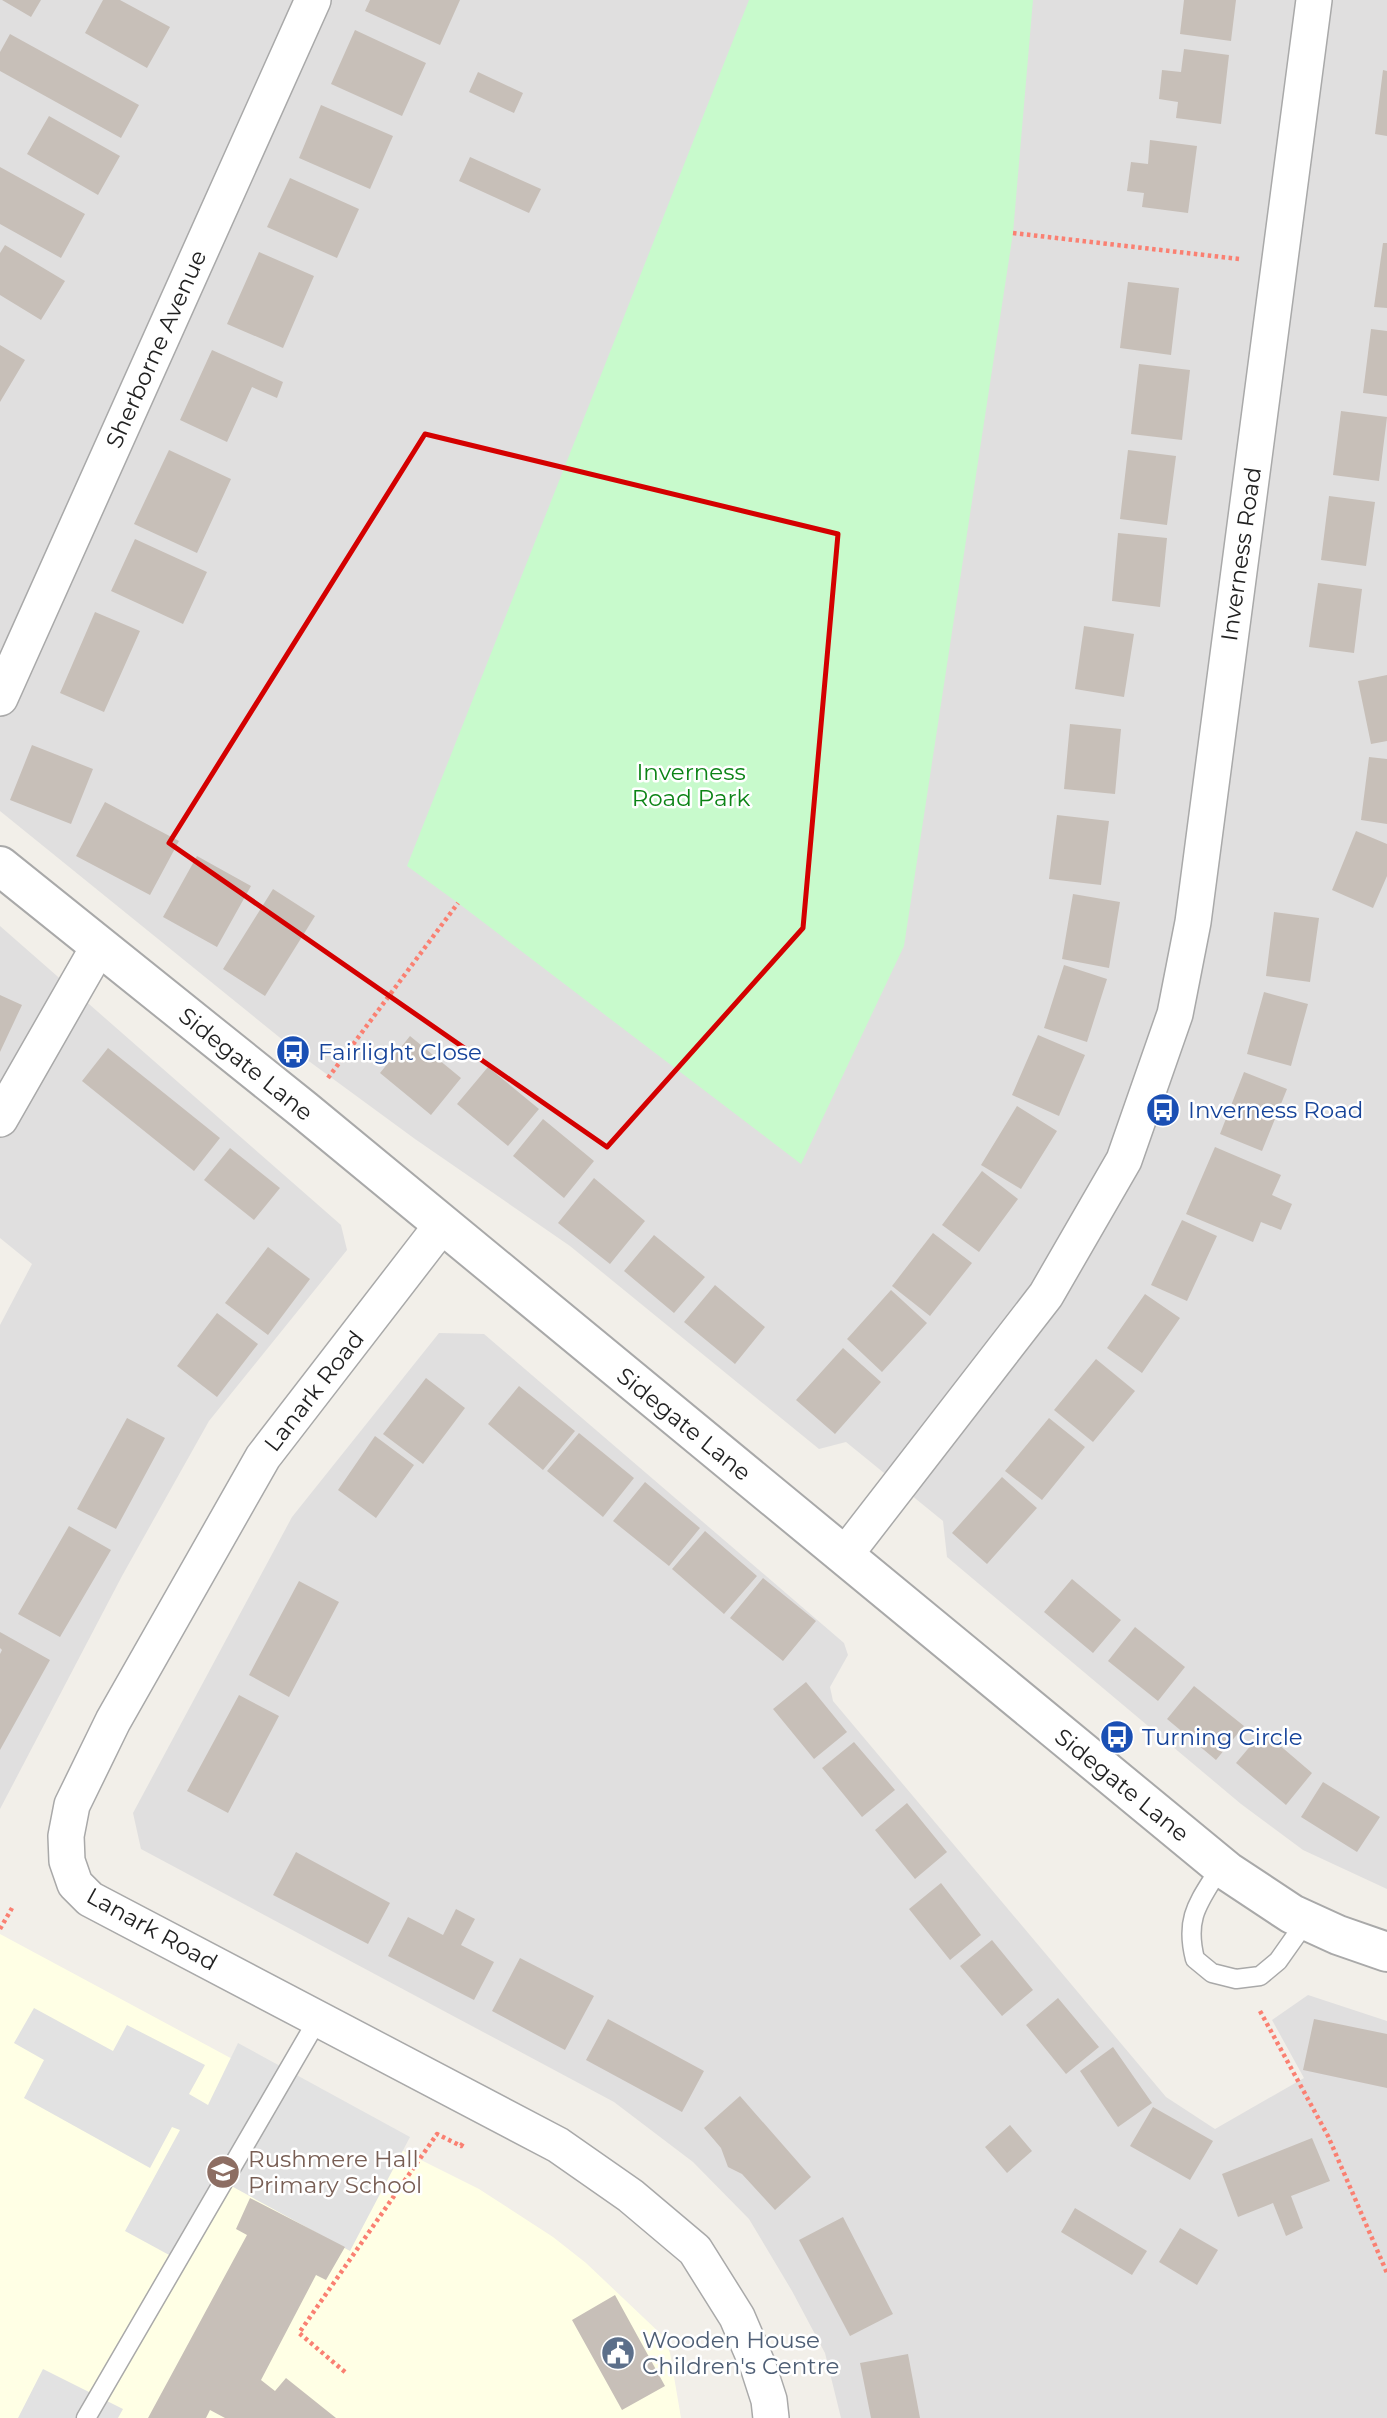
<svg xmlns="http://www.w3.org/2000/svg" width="1387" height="2418" font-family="Montserrat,sans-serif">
<rect width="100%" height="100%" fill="#f2efe9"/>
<!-- residential -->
<path fill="#e0dfdf" d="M0,0H1387V1889L1303,1850L1241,1804L947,1557L943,1521L846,1442L819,1449L570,1246L415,1139L310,1062L0,811Z
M0,926L341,1225L347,1250L209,1421L122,1576L0,1809V1325L32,1264L0,1238Z
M439,1333L484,1334L844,1643L848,1655L830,1687L833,1701L1166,2097L1215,2129L1304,2078L1272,2020L1308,1995L1387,2021V2418H841L825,2353L792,2291L749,2219L693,2162L614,2102L141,1849L133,1813L292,1517Z"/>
<!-- education -->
<path fill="#ffffe5" d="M0,1934L411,2155L479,2189L553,2237L586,2263L663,2336L670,2353L681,2418H0Z"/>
<!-- park -->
<path fill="#c8facc" d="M749,0H1033L1013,233L904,946L801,1164L458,903L407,866Z"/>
<!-- parking -->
<path fill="#e2e2e2" d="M34,2008L113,2051L127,2025L205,2065L189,2094L208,2105L238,2043L410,2137L350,2251L215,2177L171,2256L125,2231L180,2130L172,2127L150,2168L24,2098L44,2060L14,2043Z
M43,2369L123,2409L118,2418H18Z"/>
<!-- building -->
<path fill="#c7bfb8" d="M2,0H41L31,17Z
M103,0H120L170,27L147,68L85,33Z
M370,0H460L440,45L365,11Z
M1184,0H1236L1231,41L1180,34Z
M355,30L426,63L402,116L331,84Z
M10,34L139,105L121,138L0,71V52Z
M1184,49L1229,55L1221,124L1176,118L1178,102L1159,99L1162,70L1181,72Z
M1383,70L1387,71V136L1375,134Z
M478,72L523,93L514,113L469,92Z
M321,105L393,136L370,189L299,158Z
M49,116L120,156L98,195L27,154Z
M1150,140L1197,146L1188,213L1142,207L1144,193L1127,191L1131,162L1148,164Z
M470,157L541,189L529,213L459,181Z
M0,167L85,214L61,258L0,224Z
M290,178L359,209L337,258L267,227Z
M1383,243H1387V308L1374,307Z
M5,245L65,281L41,320L0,295V253Z
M259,252L314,276L283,348L227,324Z
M1128,282L1179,288L1171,355L1120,348Z
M1371,329L1387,331V396L1363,393Z
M0,345L25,360L0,402Z
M212,350L283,382L277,398L252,387L227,442L180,420Z
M1139,364L1190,370L1182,440L1131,434Z
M1341,411L1387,417L1379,481L1333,475Z
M169,450L231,479L197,553L134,524Z
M1128,450L1176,456L1167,525L1120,519Z
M1329,496L1375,502L1366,566L1321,560Z
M1118,533L1167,538L1160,607L1112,601Z
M135,539L207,572L183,624L111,591Z
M1318,583L1362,589L1354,653L1309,647Z
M95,612L140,631L104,712L60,693Z
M1084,626L1134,634L1124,697L1075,689Z
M1387,675V741L1371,744L1358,681Z
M1070,724L1121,729L1115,794L1064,789Z
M32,745L93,769L71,824L10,800Z
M1369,757L1387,759V824L1361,820Z
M105,802L179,841L150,895L76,856Z
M1057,815L1109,821L1101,885L1049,879Z
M1356,831L1387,844V876L1373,908L1332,890Z
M197,856L251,886L217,947L163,917Z
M273,889L315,916L265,996L223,969Z
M1073,894L1120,902L1109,968L1062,959Z
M1274,912L1319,918L1310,982L1266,976Z
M1064,965L1107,979L1087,1042L1044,1028Z
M1264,992L1308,1004L1291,1066L1247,1054Z
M0,995L22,1005L0,1052Z
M1038,1035L1085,1055L1059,1116L1012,1095Z
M410,1036L461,1078L431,1115L380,1073Z
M108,1048L220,1138L194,1171L82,1081Z
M488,1067L539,1109L508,1146L457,1104Z
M1244,1072L1287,1089L1262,1151L1220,1134Z
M1017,1106L1057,1131L1021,1189L981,1165Z
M543,1119L594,1161L564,1198L513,1156Z
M1215,1147L1281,1175L1272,1195L1292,1204L1281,1230L1261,1222L1253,1242L1186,1214Z
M230,1148L280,1188L254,1220L204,1180Z
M982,1171L1018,1199L979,1252L942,1225Z
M594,1178L645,1221L610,1264L558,1223Z
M1182,1220L1217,1236L1187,1301L1151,1285Z
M933,1233L972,1263L930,1316L892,1286Z
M654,1235L705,1277L674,1313L624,1271Z
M268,1247L310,1279L268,1335L225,1303Z
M715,1285L765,1327L735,1364L684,1322Z
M891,1290L927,1323L882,1372L847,1339Z
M1145,1294L1180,1318L1142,1373L1107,1348Z
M217,1313L258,1344L217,1397L177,1366Z
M843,1348L881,1382L835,1434L796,1400Z
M1096,1359L1135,1391L1093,1442L1054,1410Z
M426,1378L465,1408L423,1464L383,1434Z
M519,1386L575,1431L543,1470L488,1424Z
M127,1418L165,1438L116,1529L77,1509Z
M1049,1418L1085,1447L1042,1500L1005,1471Z
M579,1433L634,1478L603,1517L547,1471Z
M375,1436L414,1465L376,1518L338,1490Z
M1002,1477L1037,1508L987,1564L952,1533Z
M645,1482L700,1528L669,1566L613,1521Z
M69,1526L111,1550L60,1637L18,1614Z
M705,1531L757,1576L724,1614L672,1569Z
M763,1578L816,1621L783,1661L730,1618Z
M1072,1579L1121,1620L1093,1653L1044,1612Z
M299,1581L339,1602L289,1697L249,1675Z
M1135,1627L1185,1667L1158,1701L1108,1661Z
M0,1632L50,1660L0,1750V1654L2,1650L0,1648Z
M806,1682L847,1732L814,1759L773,1709Z
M1194,1686L1244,1726L1216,1760L1167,1719Z
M239,1695L279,1716L228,1813L187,1791Z
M1263,1731L1312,1773L1286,1805L1236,1763Z
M854,1742L895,1790L862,1817L822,1768Z
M1323,1782L1380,1817L1357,1852L1301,1817Z
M907,1803L947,1852L915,1879L875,1830Z
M296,1852L390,1903L368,1944L273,1895Z
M941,1883L981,1935L950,1960L909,1909Z
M456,1909L475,1919L461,1945L494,1962L474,2000L388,1956L408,1917L443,1935Z
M992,1940L1033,1990L1002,2016L960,1966Z
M520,1958L594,1996L565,2050L492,2011Z
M1058,1998L1099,2047L1066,2074L1026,2025Z
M608,2019L704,2071L682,2112L586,2060Z
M1314,2019L1387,2034V2088L1303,2070Z
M1113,2047L1152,2103L1118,2127L1080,2071Z
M740,2096L811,2177L775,2210L742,2174L728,2167L721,2148L704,2128Z
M1153,2107L1213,2141L1190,2180L1130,2146Z
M1010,2125L1032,2151L1007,2173L985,2147Z
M1312,2138L1330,2181L1291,2196L1303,2228L1286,2236L1273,2203L1238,2217L1222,2174Z
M250,2198L345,2247L326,2280L316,2275L261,2380L275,2391L286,2378L336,2418H225L210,2410L206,2418H148L247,2235L236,2229Z
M1075,2208L1147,2251L1132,2275L1061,2232Z
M843,2217L893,2314L850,2336L799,2240Z
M1180,2228L1218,2250L1197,2285L1159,2262Z
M615,2295L665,2386L622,2410L572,2320Z
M908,2354L920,2418H871L860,2363Z"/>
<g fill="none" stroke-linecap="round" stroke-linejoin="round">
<!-- service casing -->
<g stroke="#a9a9a9" stroke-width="21">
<path id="service" d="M1221,1866C1200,1901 1184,1916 1195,1959L1212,1973L1236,1979L1260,1976L1278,1961L1307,1920
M86,2418L318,2019"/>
</g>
<!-- minor casing -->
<g stroke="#a9a9a9" stroke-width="38">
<path id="minor" d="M0,698L313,0
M0,1119L99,946
M442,1225L263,1457L113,1721L72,1805L66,1836L67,1861L75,1884L90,1899L558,2145L631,2196L695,2250L737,2317L758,2366L769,2400L771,2418
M844,1556L1046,1295L1124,1160L1175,1014L1193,922L1314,0"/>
</g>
<!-- tertiary casing -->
<g stroke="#a9a9a9" stroke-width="42">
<path id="tertiary" d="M0,866L304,1110L1227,1871L1292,1914L1338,1935L1387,1952"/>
</g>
<!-- path -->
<path stroke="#fa8072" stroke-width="4.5" stroke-dasharray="3.5 3.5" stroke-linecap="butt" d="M1013,233L1239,259
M328,1078L458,903
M0,1929L12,1908
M1260,2011L1328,2136L1387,2273
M345,2372L299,2333L437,2134L461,2146L464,2141"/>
<!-- service -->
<use href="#service" stroke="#fff" stroke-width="18"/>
<!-- minor -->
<use href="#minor" stroke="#fff" stroke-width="35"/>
<!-- tertiary -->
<use href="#tertiary" stroke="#fff" stroke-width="38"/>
</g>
<!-- marked area -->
<path fill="none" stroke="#d40000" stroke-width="5" stroke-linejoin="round" d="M425,434L838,534L803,928L607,1147L169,843Z"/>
<!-- icons -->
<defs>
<g id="bus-disc" transform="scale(1.75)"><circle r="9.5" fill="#1a4fb4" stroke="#fff"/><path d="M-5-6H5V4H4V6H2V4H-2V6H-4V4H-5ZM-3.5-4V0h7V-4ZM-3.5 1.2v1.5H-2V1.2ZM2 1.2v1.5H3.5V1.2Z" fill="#fff"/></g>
<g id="school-disc" transform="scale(1.75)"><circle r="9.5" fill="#8d6e63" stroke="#fff"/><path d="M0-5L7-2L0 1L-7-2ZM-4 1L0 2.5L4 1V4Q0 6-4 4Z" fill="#fff"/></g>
<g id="civic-disc" transform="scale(1.75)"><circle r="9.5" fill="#5c6f8a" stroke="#fff"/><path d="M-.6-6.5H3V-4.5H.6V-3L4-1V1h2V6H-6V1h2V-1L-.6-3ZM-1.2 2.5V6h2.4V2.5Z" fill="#fff"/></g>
</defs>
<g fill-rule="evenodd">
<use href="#bus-disc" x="293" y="1052"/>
<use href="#bus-disc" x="1163" y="1110"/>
<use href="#bus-disc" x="1117" y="1737"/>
<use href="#school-disc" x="223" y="2172"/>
<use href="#civic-disc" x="618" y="2353"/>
</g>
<g text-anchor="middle" stroke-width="5" stroke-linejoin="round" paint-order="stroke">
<!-- street labels -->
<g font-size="23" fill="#222" stroke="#fff">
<text transform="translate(156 349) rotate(-66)" y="8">Sherborne Avenue</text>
<text transform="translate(1241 554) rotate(-82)" y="8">Inverness Road</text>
<text transform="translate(246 1064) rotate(39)" y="8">Sidegate Lane</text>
<text transform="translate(314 1391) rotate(-52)" y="8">Lanark Road</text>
<text transform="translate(684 1424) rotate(39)" y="8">Sidegate Lane</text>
<text transform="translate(1122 1785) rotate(39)" y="8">Sidegate Lane</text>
<text transform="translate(152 1929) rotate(29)" y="8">Lanark Road</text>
</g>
<!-- park labels -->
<g font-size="23" fill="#0c8416" stroke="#fff">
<text x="691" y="780">Inverness<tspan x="691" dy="26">Road Park</tspan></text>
</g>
<!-- transit labels -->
<g font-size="23" fill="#164399" stroke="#fff" text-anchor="start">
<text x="318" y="1060">Fairlight Close</text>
<text x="1188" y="1118">Inverness Road</text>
<text x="1142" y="1745">Turning Circle</text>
</g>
<!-- education labels -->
<g font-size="23" fill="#785e54" stroke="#fff" text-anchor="start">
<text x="248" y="2167">Rushmere Hall<tspan x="248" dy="26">Primary School</tspan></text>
</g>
<!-- service labels -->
<g font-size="23" fill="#4e5e75" stroke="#fff" text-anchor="start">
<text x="642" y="2348">Wooden House<tspan x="642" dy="26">Children's Centre</tspan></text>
</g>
</g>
</svg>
